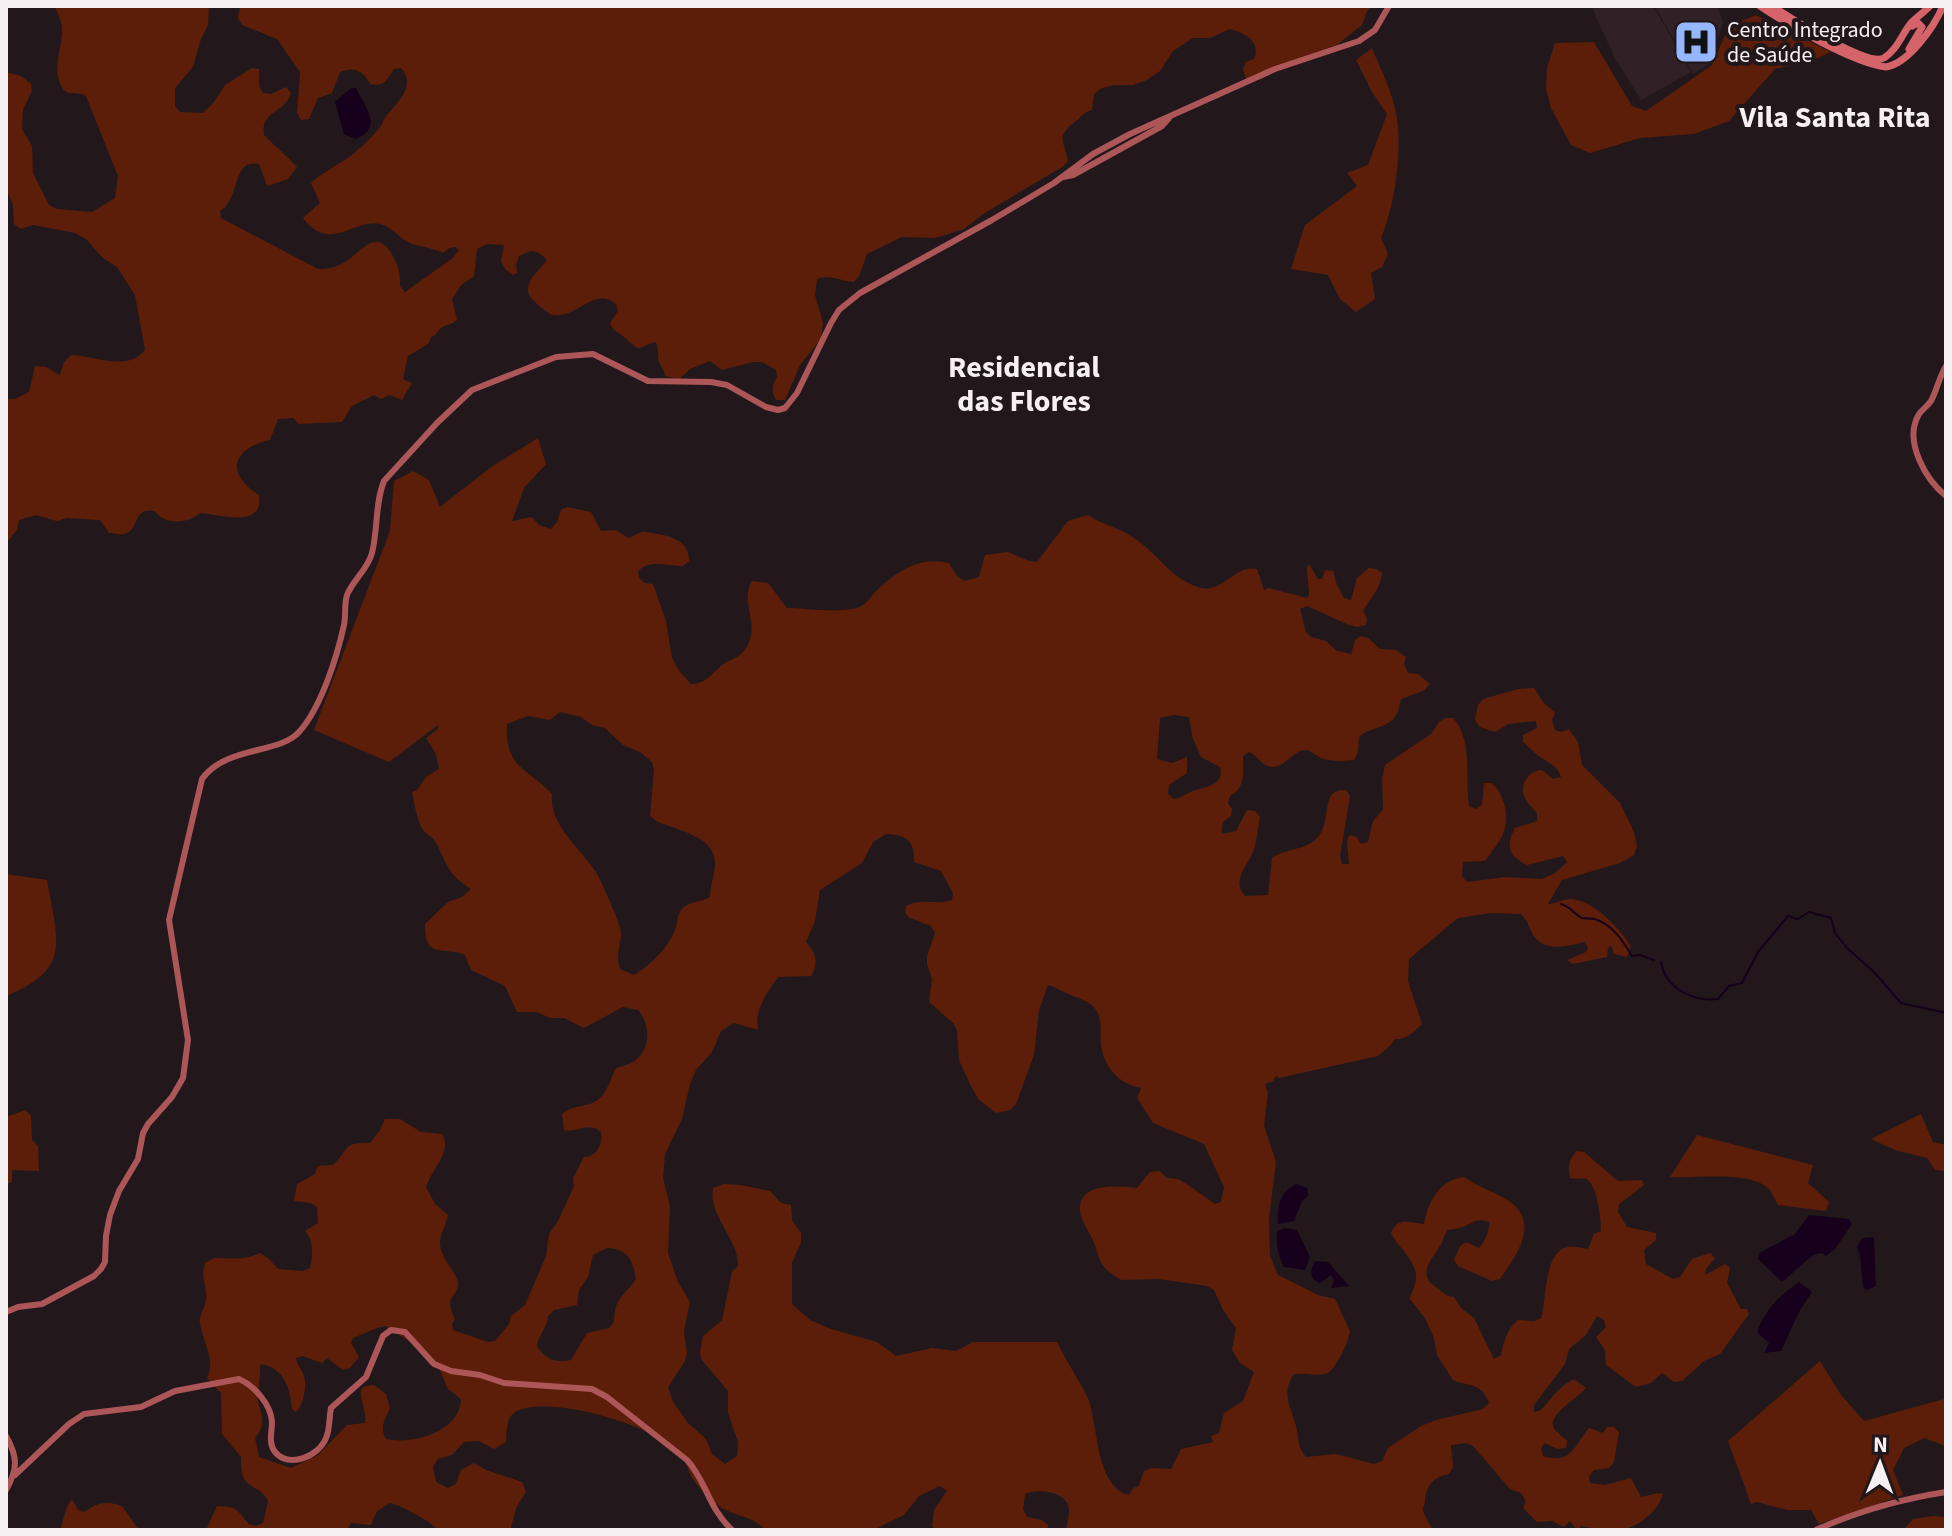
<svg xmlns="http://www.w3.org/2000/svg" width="1952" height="1536" font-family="'Source Sans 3',sans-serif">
<rect width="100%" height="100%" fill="#22181b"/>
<!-- built -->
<path fill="#312025" d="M1591,6H1653L1691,72L1641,100L1616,60Z
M1655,6H1717L1723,22L1710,63L1693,74Z"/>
<!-- green -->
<path fill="#5c1e08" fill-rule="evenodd" d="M55,6H209L208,25L201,39L193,67L175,88V106L180,112L203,113L214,102L225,85L252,68L259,69V86L263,93L271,94L286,87L291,93C286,113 260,110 264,135C275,146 286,155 297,167L288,179L267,186L259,164C231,158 241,199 220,211L221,218L318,269C328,270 340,266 348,260C365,248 377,228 393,256C399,267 400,273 400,286L405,292L453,258L459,250L456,247L449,248L443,253C432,248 423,247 412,244C400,240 392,226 380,224C354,218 330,254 303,218L320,203L311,183C324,171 339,165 353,154C362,147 373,136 380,127C383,124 383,120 386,116C397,103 417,86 401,68L394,69C387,80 384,87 370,84C363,71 355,66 340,72L332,93L318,98L309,119L301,120L297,113L300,72L277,39L242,25L238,18L240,6H1372L1367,11L1362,25L1337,45L1280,65L1246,80L1243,69L1246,62L1254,59C1261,42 1246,33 1230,29L1210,38H1193L1173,51L1160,71L1147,80L1133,85H1114L1100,89L1094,94L1092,110C1084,112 1082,116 1076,121C1055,137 1064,140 1068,161L1062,167L983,214L964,229L935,238L902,237L867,254L859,276L854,282C839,281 832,274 817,279L815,295L823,323L821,339L800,365L785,400H776C771,391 772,385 777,377L776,370L762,362H753L722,370L710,361L690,369L679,379L665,376C664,369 661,367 659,362C657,354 660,349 655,342C635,349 642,352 625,338C618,331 614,333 610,323L618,311L616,304C593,285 574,323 550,314C545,311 540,306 535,302C517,287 538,272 547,260C536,249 533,249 519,256L516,265L517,273L513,275L506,270L501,261L504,245L487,244L477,249L474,276L461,285L452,299L457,320C452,325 446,324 441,328C436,333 437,335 431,337L428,344L408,356L403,379L412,383L402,400L390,395L381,399L374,395L352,406L342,422L299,424L293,418L278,419L270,440C233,448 224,473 259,495C264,530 220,514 200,513C188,524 164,525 155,511C131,507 141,530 124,534C119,535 114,533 109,533L100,520L67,518L57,521L36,515L19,520L17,530L6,543V399H15L29,392L35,366L46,367L60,375L64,362L71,355C95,356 128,372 145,350L135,295L117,267L103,258L86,239L75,233L33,225L21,229L14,224L13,205L6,188V72L21,76L31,84L32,91L23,109L22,129L32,146L33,173L49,205L57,209L92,212L115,198L118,176L86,96C79,91 68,96 63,89C51,71 62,49 62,31C63,22 57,14 55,6Z
M1756,15L1831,52L1813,60L1775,69L1729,121L1694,134L1640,138L1590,153L1571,145L1551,108L1546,89L1547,68L1555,43L1594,42L1632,106L1646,111L1712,65L1729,26Z
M1372,48C1380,68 1392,91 1396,113C1403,148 1395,206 1381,238L1388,254L1382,267L1371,273L1375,299L1356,312L1340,299L1328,275L1291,269L1305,225L1357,186L1347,173L1368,165L1387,114L1372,92L1356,60Z
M538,438L546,464L524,488L512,521L532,517L539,525L551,529L557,522L561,510L567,507L591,512L601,531L616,530L628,538C635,536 640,531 646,532C665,535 690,538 689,561L683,566C668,566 650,559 638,571L639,578L645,583L653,584L666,621L672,658L680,672L691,684C706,684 711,674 722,665C728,660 737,659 743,652C764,627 738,603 752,581L768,583L787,608C805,608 849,615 863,605C868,602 872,595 876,591C897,571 920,556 949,563L957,576L964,581L979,577L985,555L1008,552L1029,561L1037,562L1068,521L1088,515C1102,525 1122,528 1137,540C1161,557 1170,579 1201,588C1223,593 1235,564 1257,569L1264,590L1268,588L1307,598L1309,595L1307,568L1309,564L1318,579H1322L1325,570L1333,571L1337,585L1344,598L1351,600L1357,578L1369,568L1376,569L1382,573C1380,590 1371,597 1363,611L1367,618L1366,625L1357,627L1349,625L1307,606L1300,609L1306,632L1311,637L1326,641L1337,651L1351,654L1355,640L1361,636L1368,638L1380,649L1396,650L1406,657L1404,664L1408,673L1418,674L1430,684L1423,691L1401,699C1399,706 1399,713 1394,718C1385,729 1369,727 1359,737L1358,752L1354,760C1343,761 1331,762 1321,758C1315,755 1311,750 1304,750C1290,752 1281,775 1264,764C1258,760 1256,755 1249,752L1243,756C1243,771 1246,788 1230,796L1228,803L1232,809L1231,816C1223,821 1221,824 1222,834L1236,831L1247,810L1255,811L1260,817C1258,827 1257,840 1254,849C1249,865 1230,880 1245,896L1268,895L1272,858C1289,846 1314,852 1323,828C1330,812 1322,789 1346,790L1350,796L1340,856L1342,864H1349L1347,842L1349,835L1357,837L1361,844L1368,842L1373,821L1383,809L1382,779L1385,765L1431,734L1439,722L1445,718H1453C1473,739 1465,778 1469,806L1476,809L1482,805L1484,783H1491C1499,789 1501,795 1504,804C1511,829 1500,841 1485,861L1463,862L1462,876L1467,882L1505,877L1542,879L1555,873L1567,862L1563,856L1527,865C1509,856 1505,847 1515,828L1537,821V814C1534,808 1527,804 1525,798C1518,785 1529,770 1542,770L1553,779L1561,777C1557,765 1550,764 1540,757C1534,753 1529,747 1523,742V735L1537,728L1536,721L1508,724L1495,732L1480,727L1475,720L1478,705L1483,699L1518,689L1534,688L1543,702L1555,713L1552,720L1555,730L1561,732L1569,729L1578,742L1582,765L1620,803L1634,832L1637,846L1634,855L1620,863L1562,880L1548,904C1555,904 1564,898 1572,899C1594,901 1621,929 1631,947L1627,957L1614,954L1611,945L1608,948L1607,957L1573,964L1567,960L1586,952L1588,947L1584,942C1566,947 1541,953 1531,931C1528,924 1527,920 1521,914L1491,913L1458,918L1409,959L1408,981L1422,1024C1414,1032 1406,1040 1395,1039L1390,1046L1378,1056L1279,1078L1276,1076L1273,1081L1265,1084L1268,1093L1264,1126L1276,1162L1269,1218L1270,1256L1278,1275L1318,1295L1335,1299L1350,1331C1349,1341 1335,1373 1325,1374C1314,1376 1304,1372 1293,1375C1281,1395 1291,1407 1296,1426C1299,1438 1297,1447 1306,1457L1336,1454L1374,1464L1382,1461L1388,1448L1421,1426L1436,1420L1483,1409L1489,1403C1482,1382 1469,1387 1453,1380L1437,1355L1434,1338L1425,1318L1410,1299C1411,1292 1415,1288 1416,1280C1418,1261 1398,1248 1391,1233C1398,1216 1410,1223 1424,1224C1428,1202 1439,1180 1464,1177C1478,1187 1495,1192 1509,1201C1541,1223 1516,1256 1500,1279L1492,1281L1458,1266L1454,1260L1460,1246L1466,1242L1479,1248C1485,1241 1490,1231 1489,1222C1474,1217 1473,1224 1460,1228C1456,1229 1451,1229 1447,1230C1445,1234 1444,1238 1442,1242C1435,1257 1414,1273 1437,1288C1444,1293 1445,1296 1454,1297L1462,1309L1474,1318L1494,1359L1501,1355C1504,1340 1507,1329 1518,1320L1534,1321L1541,1318C1547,1301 1543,1251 1568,1247C1574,1246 1582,1248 1588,1249L1594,1234L1601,1231C1601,1219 1598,1191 1589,1181C1584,1176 1577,1180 1570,1178C1568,1166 1568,1160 1577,1151L1584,1152L1618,1181L1642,1180L1644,1185L1619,1204L1618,1212L1627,1227L1656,1233V1240L1644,1250L1646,1264L1673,1279L1680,1277L1692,1259L1710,1253L1715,1258L1706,1269L1705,1275L1725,1264L1730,1268L1727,1283L1741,1309H1747L1749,1314L1720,1354L1704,1361L1682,1381L1674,1382L1662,1373L1651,1383L1636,1387L1606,1365L1605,1350L1596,1337L1606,1327L1604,1320L1597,1316L1586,1335L1569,1349L1565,1364L1534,1405V1412L1541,1410C1552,1398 1558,1387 1574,1379L1586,1388C1578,1398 1549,1414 1553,1426C1555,1432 1563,1436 1567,1441L1566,1448L1558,1449L1544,1443L1541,1449L1543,1456C1571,1465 1575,1445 1589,1428L1603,1433L1607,1427H1614L1619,1432L1614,1462L1609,1468L1594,1470L1589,1476L1590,1483L1605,1485L1631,1478L1641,1497L1658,1493L1663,1494C1660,1504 1656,1509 1648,1516C1628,1535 1606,1531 1581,1526L1577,1530L1570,1521L1564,1527L1552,1521L1537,1522L1523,1508L1526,1501L1521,1493L1510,1489L1473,1446L1466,1443L1451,1445L1453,1467L1449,1474C1434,1477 1426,1485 1425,1500C1425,1508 1421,1505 1424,1513C1426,1520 1430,1522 1432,1530H1066C1067,1524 1069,1516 1069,1510C1068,1491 1038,1488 1025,1494L1023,1509L1027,1517L1042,1520L1048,1525V1530H936L932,1526L934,1510L947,1491L940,1486L919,1496L904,1515L873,1530H765C754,1515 732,1517 718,1505C710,1498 698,1487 692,1478C689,1473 688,1467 685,1462C681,1455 670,1445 663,1441C636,1421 548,1396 517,1411C505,1417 507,1431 506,1442L494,1449L479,1441L464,1442L452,1455L438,1459L433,1466L436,1482L448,1488L456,1484L461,1470L474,1463L486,1470L522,1482L526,1492L517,1506L510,1530H437C433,1522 400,1505 390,1503L377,1511L371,1525L351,1523L347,1530H206L217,1506C240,1507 235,1509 249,1524L256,1526L263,1523L268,1501C257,1480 240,1494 241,1457L222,1434L221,1393L207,1378C216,1361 203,1341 200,1324C198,1317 205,1308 206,1300C208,1288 200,1279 205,1263L214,1258C231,1258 244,1261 260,1253L268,1258L278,1269L303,1271L310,1268C313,1255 314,1241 305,1231L318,1223L317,1207L310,1203L294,1201L297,1184L315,1174L318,1166L333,1165C350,1149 342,1142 370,1143L380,1130L385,1119H400L421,1132L442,1134C453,1151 431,1170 426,1187L435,1204L448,1215C446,1224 441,1233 440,1241C439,1258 457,1272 458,1283C459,1298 442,1294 455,1319L452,1323L453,1330L488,1342L495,1341L509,1324L511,1316L525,1305L546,1256L549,1234L558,1221L574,1186L573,1178L584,1157C597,1157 603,1144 601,1132C588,1121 579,1133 564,1130L562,1114C573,1104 589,1108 599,1099C606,1093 612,1078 615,1069C621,1066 628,1065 633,1062C651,1051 651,1024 638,1010L623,1007L584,1028L564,1018H550L537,1012H517L505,986L471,970L465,955C444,946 424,960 425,924L448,902L462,897L471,889C449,875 447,866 437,844C433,837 427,835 423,830C417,821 414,802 412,792L417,790L426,777L439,769L436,754L426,738L438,729V725L389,762L314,730L390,531L394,481L413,471L429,480L440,507L491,467ZM560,712L581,717L592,725L605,728L623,745L640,752L652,762L654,769L650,816L656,821C676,830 716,836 715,864C715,875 710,885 710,897C701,903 690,900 682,909C677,915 678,920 676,927C670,946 651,965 634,975L620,969C615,955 621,945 621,932C621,925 601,881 597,874C582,849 548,825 552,794C527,768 504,767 507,724L528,716L550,720ZM1174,715L1189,717L1193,739L1201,757L1220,767C1225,785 1207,786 1193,791C1185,794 1182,798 1174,799L1168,794L1169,785L1187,773V757L1172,763L1157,759L1160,718ZM886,834C906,835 915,840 914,862L941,871L953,893L952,900C936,906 922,897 906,906L905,913L910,918L931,926L935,933L927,956V964L932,979L929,1002L953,1023L957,1030L959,1060L970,1084L978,1099L996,1113L1010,1110L1016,1104L1034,1055L1039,1010L1048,985C1056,987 1063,992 1071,995C1080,999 1087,1000 1094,1007C1105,1021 1098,1035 1102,1050C1106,1070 1122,1085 1141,1088L1137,1098L1153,1123L1204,1144L1224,1187L1221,1202L1215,1204L1188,1185L1178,1179L1167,1178L1160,1171L1150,1172L1137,1188C1119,1186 1078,1181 1080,1211C1081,1221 1089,1231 1093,1240C1102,1264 1098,1265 1121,1280L1159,1279L1207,1286L1214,1290L1223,1310L1236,1328L1232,1350L1240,1363L1254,1372L1243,1401L1224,1413L1219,1433L1211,1436L1213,1442L1181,1449L1171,1469L1152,1468L1144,1471L1139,1486L1133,1488L1129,1495C1094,1486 1099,1423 1087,1396C1078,1378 1066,1361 1057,1342H973L956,1351L932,1348L896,1356L877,1342L831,1329L810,1320L792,1304V1263L801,1242V1233L792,1220L791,1205L781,1203L770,1191L740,1185L724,1184L713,1188C708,1216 739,1239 738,1266L732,1272L722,1320L703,1336L700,1352L701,1359L728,1391V1413L738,1442L737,1456L725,1464L712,1454L706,1439L688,1423L673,1402L668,1387L685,1361L687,1354L684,1331L690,1302L678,1282L668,1253L670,1206L663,1178L665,1154L682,1119L690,1084L696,1070L712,1052L721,1031L734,1023L758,1030C754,1009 767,993 778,977L811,976C819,963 816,953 806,942L815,921L820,890L862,863L873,842ZM607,1248C628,1249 633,1260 636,1279C623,1298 615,1296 614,1322L609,1328L587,1333L571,1360C557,1363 545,1360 537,1346C538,1334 548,1328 548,1316L554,1310L577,1305L579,1290L588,1277L593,1255ZM386,1326L416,1346L429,1364L439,1368L448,1389L461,1399C460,1432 412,1445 386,1439C379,1427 385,1420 390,1408L386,1394L374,1385L365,1386L361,1390C360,1402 367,1412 365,1423L347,1425L318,1455L291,1468L259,1457L255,1438C271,1419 255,1409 258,1391C260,1380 260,1376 260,1364C284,1367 290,1388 292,1409L296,1412C304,1404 307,1385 304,1376C302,1369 297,1366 296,1358L303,1356L322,1363L327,1358L343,1370L350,1368L359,1357L351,1343L353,1338L377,1328Z
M6,874L47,880C57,940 73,969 6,996Z
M26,1110L31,1116L32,1140L38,1146L39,1171L12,1170V1182L6,1184V1117Z
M1921,1114L1933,1142L1946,1145V1171L1935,1170L1927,1158L1895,1150L1871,1139Z
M1697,1135L1813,1165L1808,1183L1829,1202L1826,1211L1778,1205C1775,1200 1773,1194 1769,1189C1750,1170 1696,1179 1670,1177Z
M1820,1361L1841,1395L1864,1421L1944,1399L1946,1450L1943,1445L1924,1438L1904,1448L1893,1470L1903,1495L1819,1524L1811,1510H1787L1757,1502L1751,1504L1728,1441Z
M72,1499L78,1510L85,1512C96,1502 108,1501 122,1506L136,1526L142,1530H60L67,1507Z
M1933,1516L1946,1517V1530H1903L1913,1519Z"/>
<!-- water -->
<path fill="#17001c" d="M351,88H356C366,109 384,128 355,139L344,134L335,102Z
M1297,1184L1307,1188L1308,1196L1302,1201L1294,1221L1278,1224C1277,1207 1280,1190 1297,1184Z
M1809,1215L1849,1219L1852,1224L1835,1249L1826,1256L1822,1253L1813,1255L1782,1282L1758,1259L1759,1253L1795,1234Z
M1285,1228L1297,1230L1310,1257L1305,1270L1284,1267C1278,1255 1276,1244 1277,1231Z
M1874,1237L1876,1286L1867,1290L1863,1287L1860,1256L1857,1247L1862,1238Z
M1315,1261L1328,1262L1349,1286L1331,1288L1334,1281L1331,1275L1320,1283C1309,1279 1310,1269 1315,1261Z
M1799,1282L1812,1292L1799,1312L1781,1351L1764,1353L1769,1343L1757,1332C1766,1308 1779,1296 1799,1282Z"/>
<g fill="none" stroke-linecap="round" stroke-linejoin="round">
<!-- stream -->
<path stroke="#17001c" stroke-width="2" d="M1561,904C1570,906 1575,915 1582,918C1586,919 1591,918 1595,919C1613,925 1623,941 1632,956L1640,955L1654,960
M1661,962C1665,988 1693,1002 1718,999L1729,986L1742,983L1758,952L1788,916L1798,919L1809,912L1831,918L1835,933L1847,948L1874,972L1901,1003L1946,1013"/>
<!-- secondary -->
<path stroke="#ac5658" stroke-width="6" d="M1063,177L1073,175L1162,126L1169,118
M1946,366C1939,377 1937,390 1931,401C1927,407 1921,410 1918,416C1904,442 1926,480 1946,496
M6,1312L18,1307L42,1304L94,1276L101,1269L105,1262L106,1236L110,1215L119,1191L138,1159L143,1133L148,1124L172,1097L183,1078L188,1040L169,920L202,779C225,746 280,754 299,732C321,708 337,657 344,625C346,616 344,604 347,595C353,580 368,569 372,553C378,529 375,503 384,481L437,423L472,390L556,357L593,354L648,381L711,382L727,385L766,407L778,410L785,408L797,393L831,323L839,310L860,293L992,220L1054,183L1093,154L1130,134L1275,69L1359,41L1375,30L1389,6
M6,1436C18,1457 18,1469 6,1490
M15,1475L69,1424L84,1414L141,1407L175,1391L239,1379C255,1386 271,1405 272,1422C272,1432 268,1443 275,1452C289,1469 319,1456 326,1438C330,1430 329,1417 331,1408L366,1377L383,1336L391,1330L405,1332L434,1364L451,1371L480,1375L504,1383L592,1389L607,1397L687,1460C707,1482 707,1506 732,1530
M1816,1530C1858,1511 1901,1499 1946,1492"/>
<!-- primary -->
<path stroke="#d46469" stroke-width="7" d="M1760,6C1788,25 1853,63 1886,67C1909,63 1934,27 1943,6
M1772,6C1789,17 1868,67 1884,58C1897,50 1902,34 1911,23C1917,17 1924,12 1930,6
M1909,49L1922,27L1918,23L1912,26"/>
</g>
<!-- icons -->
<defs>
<g id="hospital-square" transform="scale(2.3)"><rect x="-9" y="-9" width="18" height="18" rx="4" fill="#95b7fd" stroke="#22181b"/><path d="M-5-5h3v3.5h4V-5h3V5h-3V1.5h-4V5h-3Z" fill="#111"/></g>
</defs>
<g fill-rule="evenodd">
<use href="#hospital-square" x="1696" y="42"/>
</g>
<g text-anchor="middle" stroke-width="8" stroke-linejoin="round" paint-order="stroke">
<!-- poi labels -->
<g font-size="22" fill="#f7f0f2" stroke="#22181b" text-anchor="start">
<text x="1727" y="37">Centro Integrado<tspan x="1727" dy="25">de Saúde</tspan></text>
</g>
<!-- district labels -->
<g font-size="30" font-weight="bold" fill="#f7f0f2" stroke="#22181b">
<text x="1835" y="127">Vila Santa Rita</text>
<text x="1024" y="377">Residencial<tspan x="1024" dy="34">das Flores</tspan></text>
</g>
</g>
<!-- border -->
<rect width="1952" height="1536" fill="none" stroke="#f7f0f2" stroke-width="16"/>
<!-- north arrow -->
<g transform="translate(1880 1464) rotate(1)" stroke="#22181b" stroke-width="6" paint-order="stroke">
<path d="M0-6L14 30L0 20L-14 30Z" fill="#f7f0f2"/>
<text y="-12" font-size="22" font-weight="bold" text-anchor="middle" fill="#f7f0f2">N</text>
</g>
</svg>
